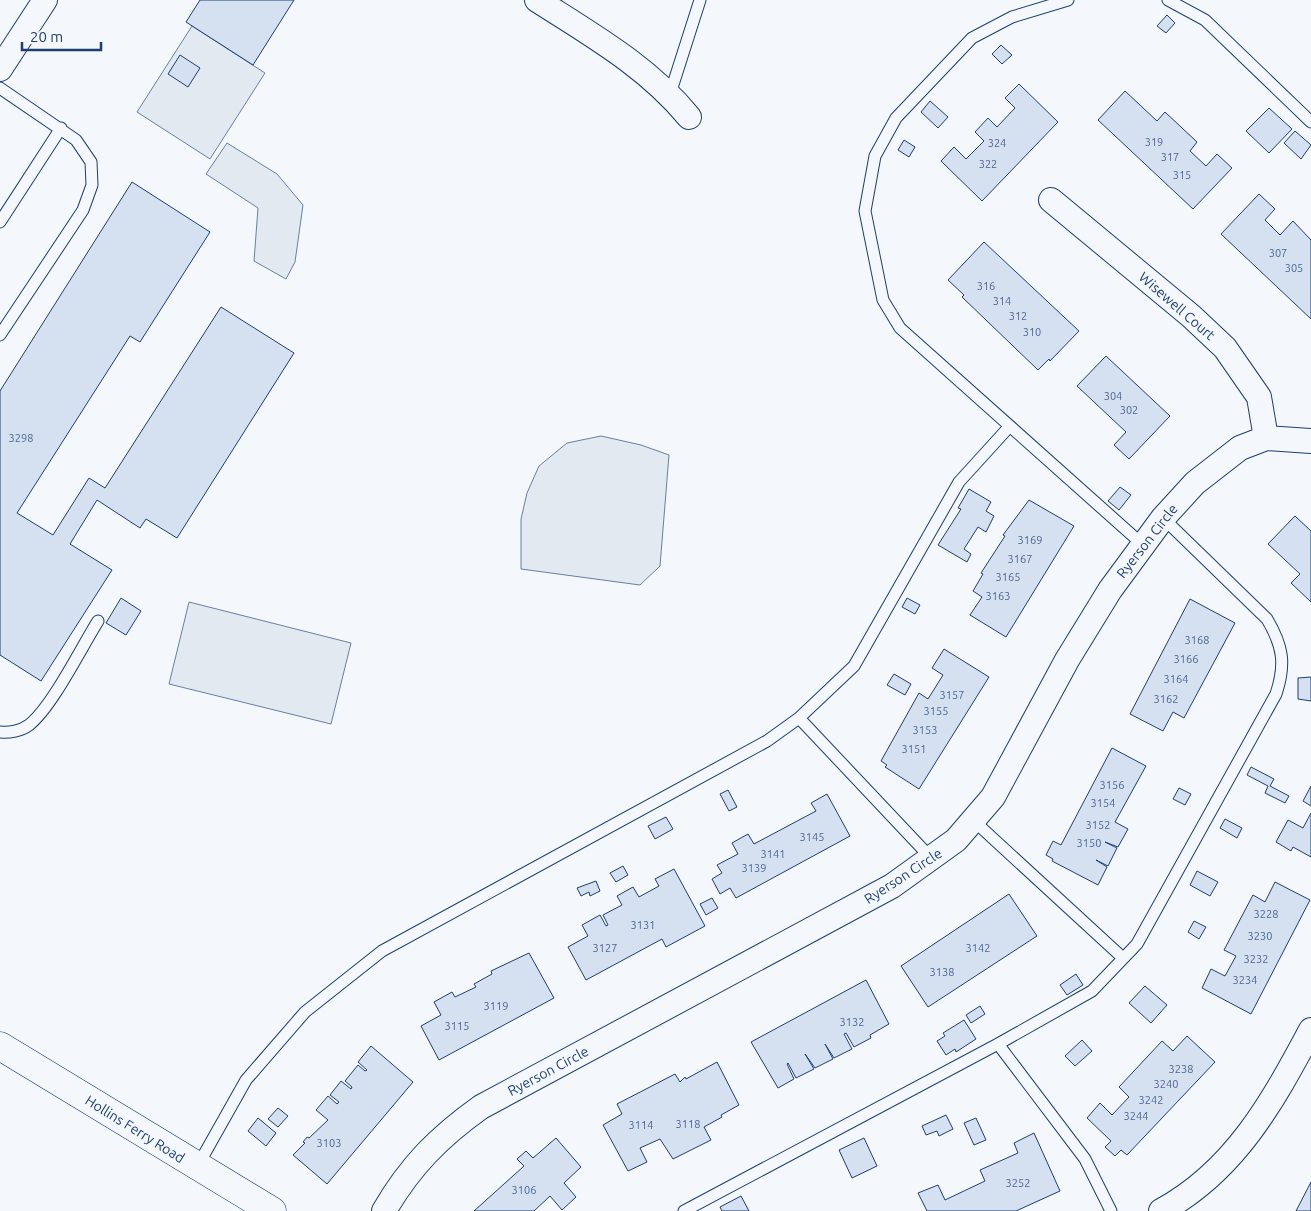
<svg xmlns="http://www.w3.org/2000/svg" width="1311" height="1211" font-family="Ubuntu,sans-serif">
<rect width="100%" height="100%" fill="#f4f7fb"/>
<!-- green -->
<path fill="#e3e9f0" stroke="#687fa3" d="M192,26L265,73L210,159L137,112Z
M227,143L277,174L303,205L295,262L286,279L254,261L258,208L206,174Z
M601,436L641,445L669,455L660,566L640,585L521,569V519L527,493L539,466L567,443Z
M189,602L351,643L331,724L169,684Z"/>
<!-- building -->
<path fill="#d5e0f0" stroke="#1d3f73" d="M200,0H294L253,65L186,22Z
M1167,15L1175,23L1166,33L1157,26Z
M1001,45L1012,55L1002,64L992,54Z
M180,55L200,68L188,87L168,74Z
M1019,84L1058,122L982,201L941,161L954,147L966,159L984,141L975,132L988,118L997,127L1015,108L1005,98Z
M1125,91L1157,121L1165,112L1197,142L1190,151L1206,166L1217,154L1232,168L1193,209L1098,120Z
M930,101L948,117L938,128L921,112Z
M1269,108L1292,129L1269,153L1246,131Z
M1295,131L1311,145L1301,159L1284,143Z
M904,140L915,147L909,157L898,150Z
M132,182L210,232L140,342L130,336L17,513L53,535L89,478L105,488L221,307L294,353L177,538L146,519L140,528L97,500L70,544L112,570L41,681L0,655V391Z
M1259,194L1275,209L1265,220L1280,235L1293,221L1311,240V319L1221,234Z
M984,242L1079,331L1050,361L1049,359L1038,370L962,297L964,295L948,280Z
M1106,356L1170,416L1129,459L1114,445L1126,432L1077,386Z
M1120,487L1131,495L1119,510L1108,501Z
M969,489L991,502L986,511L994,516L986,532L978,527L964,549L971,554L967,562L938,545L961,509L958,508Z
M1029,500L1074,526L1006,637L970,615L982,597L973,591L983,574L981,573L1005,536L1003,535Z
M1295,516L1311,531V602L1291,583L1300,574L1268,544Z
M121,598L141,611L126,635L106,623Z
M907,598L920,605L915,614L902,607Z
M1190,599L1235,623L1184,718L1173,712L1163,731L1130,714Z
M944,649L989,677L919,789L885,767L887,765L881,761L919,693L928,699L943,675L932,668Z
M894,674L911,684L905,695L887,685Z
M1311,677V701L1298,699V678Z
M1112,748L1146,766L1115,822L1128,829L1118,847L1105,842L1117,848L1108,866L1096,860L1107,867L1098,885L1052,861L1053,859L1046,855L1053,841L1061,845Z
M1251,767L1274,779L1270,786L1289,796L1285,803L1265,793L1268,786L1247,775Z
M1311,786V806L1303,801Z
M1179,788L1191,794L1185,805L1173,799Z
M728,790L737,807L729,811L720,794Z
M827,794L850,836L736,898L730,888L720,894L712,879L722,873L717,865L738,854L732,843L748,834L754,844L816,811L811,803Z
M1311,813V857L1293,847L1291,851L1276,842L1288,820L1303,828Z
M666,817L673,829L655,839L648,826Z
M1225,819L1242,828L1237,838L1220,828Z
M623,866L628,875L616,882L610,873Z
M674,869L705,926L666,947L662,939L586,980L568,947L588,936L582,925L600,915L606,926L608,925L603,915L622,905L617,896L633,887L639,897L659,886L655,879Z
M1197,871L1218,882L1210,896L1190,885Z
M596,881L600,891L590,896L589,892L581,896L577,888Z
M1275,882L1310,900L1251,1014L1202,988L1211,969L1225,976L1236,956L1224,950L1253,895L1265,902Z
M1009,894L1037,936L928,1007L901,966Z
M712,898L718,908L706,915L700,904Z
M1194,921L1206,927L1199,939L1188,932Z
M529,953L554,998L439,1060L421,1026L441,1015L434,1002L452,992L455,997L476,987L474,984L492,974L491,971Z
M1076,974L1083,985L1067,995L1060,985Z
M866,980L889,1024L870,1035L871,1038L854,1047L846,1033L844,1034L852,1049L834,1058L825,1044L833,1059L815,1068L805,1054L814,1069L796,1078L788,1063L787,1064L794,1079L778,1088L751,1042Z
M1145,986L1167,1005L1151,1023L1129,1003Z
M980,1006L985,1014L971,1023L966,1015Z
M964,1020L976,1039L956,1052L955,1049L946,1055L937,1041L945,1036L943,1033Z
M1187,1036L1215,1062L1127,1155L1121,1150L1115,1156L1105,1147L1111,1141L1087,1118L1100,1103L1112,1115L1129,1097L1119,1087L1162,1041L1173,1051Z
M1082,1040L1092,1051L1075,1066L1065,1056Z
M371,1046L413,1082L327,1184L293,1155L305,1143L303,1142L307,1137L309,1138L328,1120L316,1110L328,1096L337,1104L339,1102L330,1095L341,1081L351,1089L352,1087L345,1081L358,1065L365,1071L367,1070L358,1062Z
M717,1062L739,1105L721,1115L722,1117L704,1127L711,1140L673,1159L660,1139L640,1148L647,1162L628,1171L603,1125L622,1114L617,1104L675,1074L680,1082L685,1077L686,1079Z
M278,1108L288,1116L278,1127L268,1119Z
M946,1115L953,1129L939,1136L937,1131L926,1135L922,1126Z
M258,1118L276,1133L266,1146L248,1131Z
M976,1118L986,1140L974,1145L964,1123Z
M1034,1133L1060,1191L1016,1211H927L918,1193L938,1185L945,1200L985,1181L980,1170L1018,1153L1014,1143Z
M556,1138L581,1167L564,1183L576,1197L562,1210L550,1196L534,1211H474L524,1166L517,1159L526,1151L533,1158Z
M864,1138L877,1166L852,1178L839,1150Z
M1311,1182V1211H1296Z
M741,1196L749,1211H722L720,1207Z"/>
<g fill="none" stroke-linecap="round" stroke-linejoin="round">
<!-- service casing -->
<g stroke="#1d3f73" stroke-width="13">
<path id="service" d="M1068,0L1012,17L972,38L896,118L875,156L865,211L883,300L900,328L1142,544
M1168,0L1205,20L1311,122
M0,88L76,140L91,162L92,185L83,210L0,335
M670,94L700,0
M0,222L61,128
M799,718L932,859
M0,732C9,733 21,731 29,725C52,707 81,648 98,621
M974,821L1123,958
M998,1044L1085,1159L1111,1211
M197,1167L246,1080L305,1012L382,951L767,741L799,718L854,666L959,482L1009,427
M684,1211L998,1044L1092,991L1137,944L1276,694C1286,664 1283,646 1267,619L1163,518"/>
</g>
<!-- minor casing -->
<g stroke="#1d3f73" stroke-width="26">
<path id="minor" d="M537,0C592,35 648,67 689,117
M0,69L45,0
M1051,200L1191,316L1225,348L1259,397L1266,438
M384,1211C410,1166 439,1137 481,1107L892,886L956,840L993,797L1067,660L1110,590L1163,518L1195,483L1240,448L1266,438L1311,441
M1161,1211C1235,1171 1273,1101 1311,1030"/>
</g>
<!-- tertiary casing -->
<g stroke="#1d3f73" stroke-width="29">
<path id="tertiary" d="M0,1046L272,1211"/>
</g>
<!-- service -->
<use href="#service" stroke="#f4f7fb" stroke-width="11"/>
<!-- minor -->
<use href="#minor" stroke="#f4f7fb" stroke-width="24"/>
<!-- tertiary -->
<use href="#tertiary" stroke="#f4f7fb" stroke-width="28"/>
</g>
<g text-anchor="middle" stroke-width="4" stroke-linejoin="round" paint-order="stroke">
<!-- number labels -->
<g font-size="11" fill="#4b6792">
<text x="1154" y="146">319</text>
<text x="997" y="147">324</text>
<text x="1170" y="161">317</text>
<text x="988" y="168">322</text>
<text x="1182" y="179">315</text>
<text x="1278" y="257">307</text>
<text x="1294" y="272">305</text>
<text x="986" y="290">316</text>
<text x="1002" y="305">314</text>
<text x="1018" y="320">312</text>
<text x="1032" y="336">310</text>
<text x="1113" y="400">304</text>
<text x="1129" y="414">302</text>
<text x="21" y="442">3298</text>
<text x="1030" y="544">3169</text>
<text x="1020" y="563">3167</text>
<text x="1008" y="581">3165</text>
<text x="998" y="600">3163</text>
<text x="1197" y="644">3168</text>
<text x="1186" y="663">3166</text>
<text x="1176" y="683">3164</text>
<text x="952" y="699">3157</text>
<text x="1166" y="703">3162</text>
<text x="936" y="715">3155</text>
<text x="925" y="734">3153</text>
<text x="914" y="753">3151</text>
<text x="1112" y="789">3156</text>
<text x="1103" y="807">3154</text>
<text x="1098" y="829">3152</text>
<text x="812" y="841">3145</text>
<text x="1089" y="847">3150</text>
<text x="773" y="858">3141</text>
<text x="754" y="872">3139</text>
<text x="1266" y="918">3228</text>
<text x="643" y="929">3131</text>
<text x="1260" y="940">3230</text>
<text x="605" y="952">3127</text>
<text x="978" y="952">3142</text>
<text x="1256" y="963">3232</text>
<text x="942" y="976">3138</text>
<text x="1245" y="984">3234</text>
<text x="496" y="1010">3119</text>
<text x="852" y="1026">3132</text>
<text x="457" y="1030">3115</text>
<text x="1181" y="1073">3238</text>
<text x="1166" y="1088">3240</text>
<text x="1151" y="1104">3242</text>
<text x="1136" y="1120">3244</text>
<text x="688" y="1128">3118</text>
<text x="641" y="1129">3114</text>
<text x="329" y="1147">3103</text>
<text x="1018" y="1187">3252</text>
<text x="524" y="1194">3106</text>
</g>
<!-- street labels -->
<g font-size="14" fill="#1d3f73" stroke="#f4f7fb">
<text transform="translate(1177 306) rotate(41)" y="5">Wisewell Court</text>
<text transform="translate(1147 541) rotate(-52)" y="5">Ryerson Circle</text>
<text transform="translate(903 876) rotate(-33)" y="5">Ryerson Circle</text>
<text transform="translate(548 1071) rotate(-28)" y="5">Ryerson Circle</text>
<text transform="translate(135 1129) rotate(32)" y="5">Hollins Ferry Road</text>
</g>
</g>
<!-- scale -->
<path d="M22 42v8h79v-8" fill="none" stroke="#1d3f73" stroke-width="2.5"/>
<text x="30" y="42" font-size="15" fill="#1d3f73" stroke="#f4f7fb" stroke-width="4" paint-order="stroke">20 m</text>
</svg>
